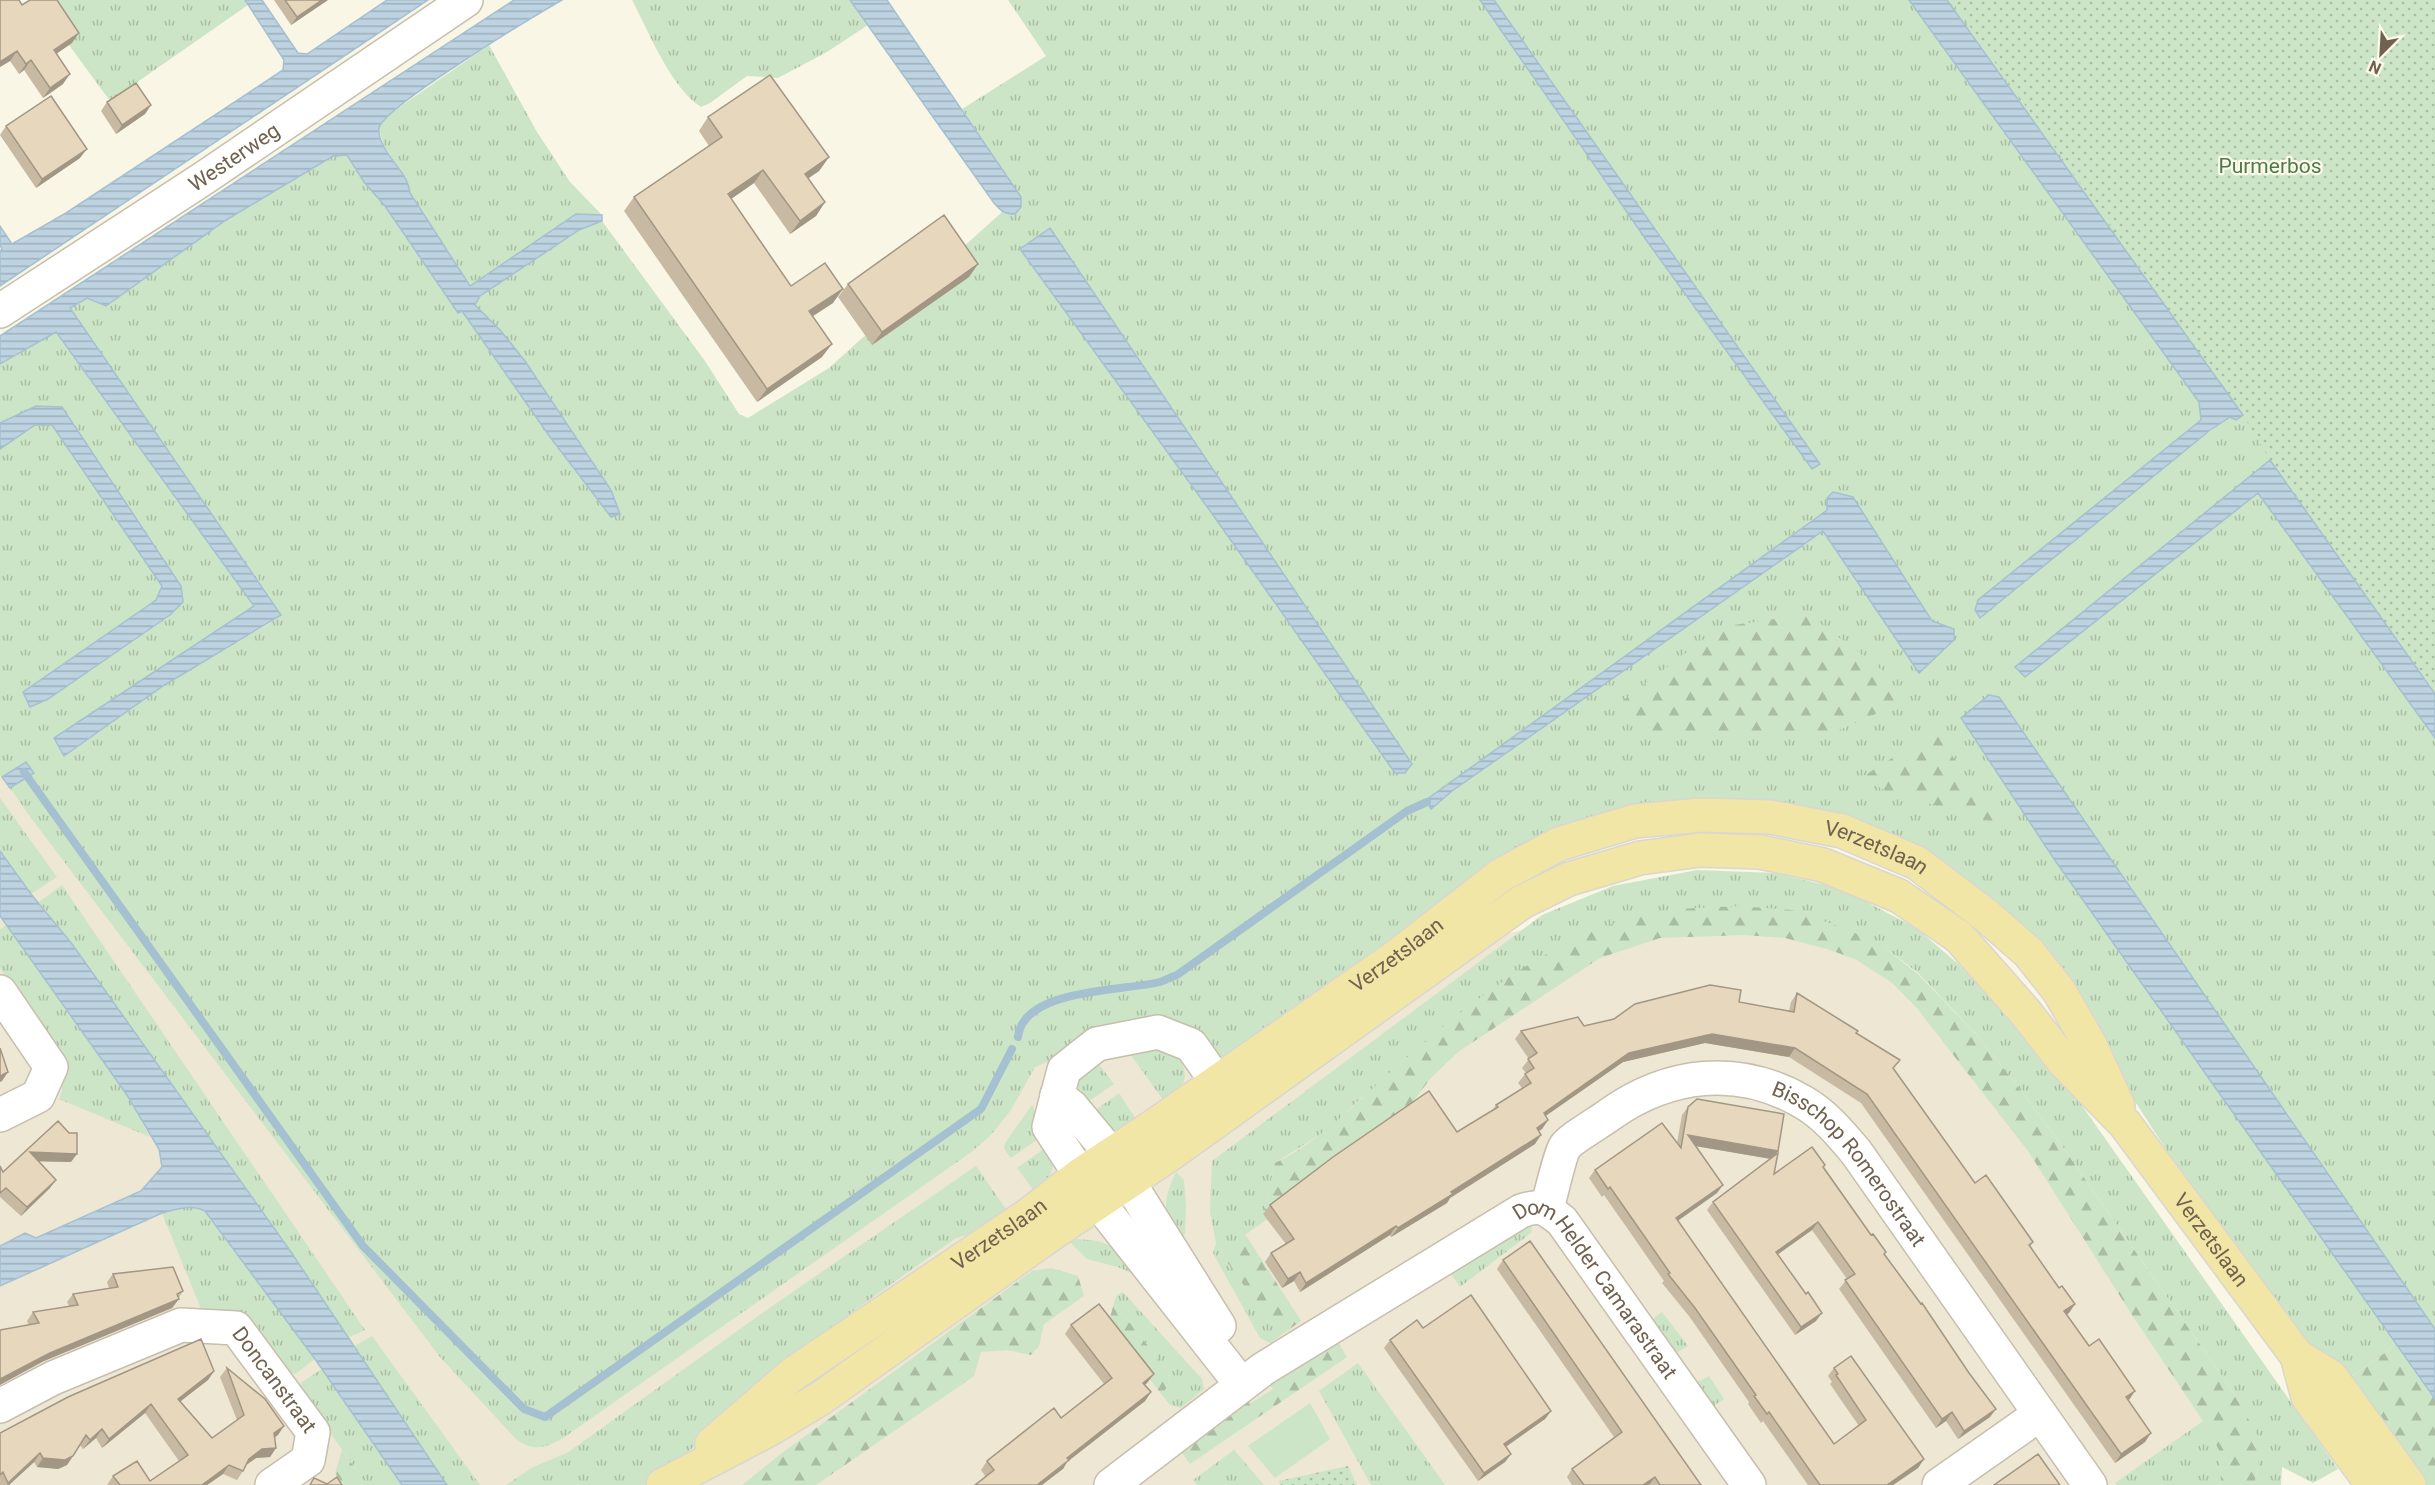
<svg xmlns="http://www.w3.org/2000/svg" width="2435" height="1485" font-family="Roboto,sans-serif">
<defs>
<pattern id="grass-tufts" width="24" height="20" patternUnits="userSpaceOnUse" patternTransform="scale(1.5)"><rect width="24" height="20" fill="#cce5c6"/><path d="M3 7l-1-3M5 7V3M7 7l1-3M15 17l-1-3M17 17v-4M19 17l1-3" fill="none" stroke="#aabda3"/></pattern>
<pattern id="forest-firs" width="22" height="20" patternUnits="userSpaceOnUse" patternTransform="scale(1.5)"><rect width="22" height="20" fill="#cce5c6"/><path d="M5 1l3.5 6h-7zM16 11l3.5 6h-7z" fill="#aabda3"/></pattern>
<pattern id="park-dots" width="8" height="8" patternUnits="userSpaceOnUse" patternTransform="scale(1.5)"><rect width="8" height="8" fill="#cce5c6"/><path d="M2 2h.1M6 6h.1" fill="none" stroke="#aabda3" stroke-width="1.8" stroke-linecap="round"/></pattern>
<pattern id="water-rules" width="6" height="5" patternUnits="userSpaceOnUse" patternTransform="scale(1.5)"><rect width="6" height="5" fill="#bdd3e1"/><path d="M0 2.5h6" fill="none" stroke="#9eafb9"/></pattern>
</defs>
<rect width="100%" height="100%" fill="#f9f6e6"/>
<!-- residential -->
<path fill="#ede7d3" d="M0,764L1119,1010L1736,888L1890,963L2242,1425L2247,1485H0Z"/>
<!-- grass -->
<path fill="url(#grass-tufts)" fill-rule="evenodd" d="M36,0H245L248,5L110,101Z
M632,0H850L868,25L827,52L778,78L747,76L710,103L701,107C671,88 649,32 632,0Z
M1008,0H1480L1649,244L1812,469L1819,464L1494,0H1909L2199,402L2201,420L1978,600L2231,416L1947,0H2435V694L2270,460L2015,667L2025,676L2258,492L2435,738V1329L1999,697L1961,719L2054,859L2397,1344L2344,1382L2294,1331L2206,1211L2042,958L2000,913L1785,813L1547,847L1231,1069L1204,1039L1067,1054L1035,1067L1011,1110L991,1135L970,1153L566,1436C549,1447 534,1453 516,1439L440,1357L31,818L10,788L33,773L25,762L2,777L0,775V364L55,332L254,606L55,738L163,686L268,624L281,615L70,308L226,220L333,156L347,155L364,182L385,206L458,313L462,311L550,437L611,517L620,513L501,331L475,305L480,296L579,230L602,221L705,361L739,414L748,418L829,368L1002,212L1007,214L1021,197L962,109L1046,56ZM1049,228H1050L1213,515L1020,249ZM1853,497L1932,621L1919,673L1824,531L1451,791L1431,808L1427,800L1827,509V498Z
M489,45L537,132L570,182L602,215L576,214L470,286L410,193L405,178L383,144L379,129L383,120L394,111Z
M0,798L57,877L31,894L0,851Z
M1697,870L1776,873L1842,889L1916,928L1983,985L2078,1100L2338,1469L2313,1483L2282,1467L2281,1485H2254L2258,1468V1437L2235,1395L2067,1153L2019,1088L1976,1034L1917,972L1885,948L1653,913L1360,1099L1329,1129L1275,1163L1262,1223L1220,1252L1280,1336L1270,1343L1260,1338L1213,1253L1216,1243L1210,1212L1212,1161L1542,915L1613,886Z
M62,885L365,1330L347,1338L291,1252L72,944L39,902Z
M6,925L127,1095L150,1137L59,1099L62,1091L61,1057L0,968V930Z
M1157,1045L1177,1055C1193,1078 1182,1088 1166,1104L1128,1051Z
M1096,1063L1101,1067L1114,1084L1079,1108L1071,1086Z
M1119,1093L1139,1124C1114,1136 1108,1130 1086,1117Z
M1032,1105L1045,1134L1011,1158L1004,1149L1005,1143Z
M1051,1144C1056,1169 1052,1175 1037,1195L1017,1168Z
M976,1166L1010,1215L992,1228L956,1238L852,1312L842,1334L644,1485H506L533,1467L567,1453L765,1311Z
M1176,1172L1184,1180L1186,1206L1185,1234L1178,1239C1162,1211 1163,1200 1176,1172Z
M186,1207H197L205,1211L315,1359L295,1374C285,1370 281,1365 275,1356C252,1324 243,1307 201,1309L162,1213Z
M1533,1221L1531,1233L1460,1287L1447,1268Z
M1078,1239C1109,1241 1115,1246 1136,1268L1131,1273L1118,1267L1087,1259L1068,1240Z
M1123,1292L1202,1379L1204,1389L1181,1408L1170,1405L1162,1395L1169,1384L1168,1371L1114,1303L1117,1295Z
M1662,1312L1688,1346L1671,1356L1647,1323Z
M372,1336L480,1485H447L353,1347Z
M1358,1363L1445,1485H1371L1319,1391Z
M322,1369L402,1485H367L300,1390L302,1382Z
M1709,1376L1724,1399L1709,1409L1690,1386Z
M2203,1421L2220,1452L2221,1485H2117L2115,1483Z
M1234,1450L1264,1485H1197L1193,1480Z"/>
<!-- forest -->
<path fill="url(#forest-firs)" d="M1808,614L1883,671L1905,701L1839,730L1793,735L1646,731L1616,706L1720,627Z
M1935,731L1999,824L1886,791L1862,777Z
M1738,906L1792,910L1849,930L1885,948L1917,973L1976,1034L2019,1088L2067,1153L2235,1395L2258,1436V1468L2254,1485H2221L2220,1452L2203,1421L2132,1315L2028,1151L1916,1007L1891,982L1855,959L1827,949L1785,938L1745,935L1660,938L1600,958L1458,1052L1430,1079L1401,1118L1262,1223L1275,1163C1323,1140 1357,1101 1396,1067C1471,1001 1552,935 1651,913C1679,907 1710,908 1738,906Z
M1245,1234L1301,1321L1280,1336L1220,1252Z
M1051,1268L1078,1276L1084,1296L1044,1324L1039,1346L1031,1355L1007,1350L981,1352L974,1376L816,1485H742L782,1453L1032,1271Z
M1114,1303L1168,1371L1169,1384L1162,1395L1108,1325Z
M1325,1342L1339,1344L1347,1357L1190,1464L1177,1446L1247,1391L1251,1403L1273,1389L1266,1378Z
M2397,1344L2435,1399V1485H2417L2344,1382Z
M342,1450L367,1485H344L335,1473Z"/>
<!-- park -->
<path fill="url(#park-dots)" d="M1951,0H2435V694L2270,460L2243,415Z
M1348,1466L1357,1485H1281L1278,1481Z"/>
<!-- pitch -->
<path fill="#cce5c6" d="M1310,1403L1330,1439L1275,1478L1248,1446Z"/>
<!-- water -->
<path fill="url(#water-rules)" stroke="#a4c0d1" stroke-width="1.5" d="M245,0H262L298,53L307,54L387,0H428L0,286V251L2,249L0,245V226L12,244L66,213L283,70L284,60Z
M514,0H562C536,15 383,107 379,128C377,144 396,163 404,176C407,181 409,187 410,193L470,286L576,214L602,215V221L579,230L480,296L475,305L501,331L525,361L611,490L620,514L611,517L550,437L462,311L458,313L385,206L364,182L347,155L333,156L226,220L106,306L87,298L70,308L281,615L163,686L64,756L54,738L254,606L56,332L0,364V336Z
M850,0H887L1021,197V207L1015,214C1004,214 1001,211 994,203Z
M1480,0H1494L1820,464L1812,469L1649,244Z
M1909,0H1947L2243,415L2236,420L2230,417L2209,431L1980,618L1975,610L1978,600L2201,420L2199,402Z
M1050,228L1412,764L1405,773H1395L1213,515L1020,249Z
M36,406L62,407L181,586L183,602L170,615L48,699L30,707L23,692L156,600L162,586L52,425H35L0,449V423Z
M2270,460L2435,694V738L2258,493L2025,677L2015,667Z
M1833,492L1853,497L1932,621L1954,629V640L1919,673L1823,531L1452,791L1431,809L1426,800L1827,510V498Z
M1989,695L1999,697L2435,1329V1399L2054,859L1961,718Z
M26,762L34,773L10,788L2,777Z
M0,851L31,894L72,944L291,1252L447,1485H402L315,1359L205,1211C191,1204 177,1209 162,1213L0,1286V1246L25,1233L36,1238L141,1191L162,1167L159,1149L127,1095L0,916Z"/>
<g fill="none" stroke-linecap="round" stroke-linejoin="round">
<!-- stream -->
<path stroke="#a4c0d1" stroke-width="8" d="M24,772L363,1246L524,1409L545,1417L981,1109L1012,1049
M1018,1037C1023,988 1125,991 1160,982C1165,980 1171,977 1177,975L1407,811L1427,802"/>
<!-- minor casing -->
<g stroke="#c7beac" stroke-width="36">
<g id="minor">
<path id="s1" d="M0,311L204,178L466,0"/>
<path d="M0,992L51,1067L38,1096L0,1115"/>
<path d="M1217,1082L1191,1045L1158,1032L1097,1044L1064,1070L1049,1127L1098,1202L1241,1384"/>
<path d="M1057,1095L1072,1107L1111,1154L1219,1326"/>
<path id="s2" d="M1547,1209C1550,1198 1560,1154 1565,1147C1570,1139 1600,1122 1609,1115C1668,1073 1738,1064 1803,1102C1824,1114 1840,1133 1856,1152L2090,1485"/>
<path id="s3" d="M0,1406L53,1378L181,1325L236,1328L313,1432L308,1460L272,1485"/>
<path id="s4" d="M1111,1485L1263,1369L1521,1211C1541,1204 1546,1208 1562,1221L1749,1485"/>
<path d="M1939,1485L2040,1414"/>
</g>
</g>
<!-- major casing -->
<g stroke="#dad6d1" stroke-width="36">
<g id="major">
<path d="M2297,1356L2331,1377L2409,1485"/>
<path id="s5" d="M712,1444L793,1374L1027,1216L1080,1175L1154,1126L1397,956L1501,875L1559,844L1635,821L1702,815L1770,817L1842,831L1917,863L1988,917L2029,953L2059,991L2089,1043L2118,1106"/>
<path id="s6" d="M663,1485L768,1430L821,1398L1054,1232L1173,1152L1522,902L1569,879L1640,858L1700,850L1760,852L1823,865L1899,896L1959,937L2026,1013L2064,1062L2125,1124L2297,1356L2308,1397L2373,1485"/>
</g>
</g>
<!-- minor -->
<use href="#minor" stroke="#fff" stroke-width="33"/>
<!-- major -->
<use href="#major" stroke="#f1e6a6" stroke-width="33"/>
</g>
<!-- wall -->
<path fill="#c7b9a2" d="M0,0L22,5L72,43L56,54L63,84L43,98L24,70L19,74L10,61L0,67Z
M274,0H328L291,25Z
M107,102L151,105L145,114L116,134L101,111Z
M708,117L829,157L819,171L808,178L825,202L816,216L790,234L754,183L731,199L791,286L833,303L813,316L822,357L757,402L624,211L634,197L709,146L699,131Z
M6,126L80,158L36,188L0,135Z
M969,277L872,345L838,297L848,284Z
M1797,993L1856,1033L1894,1069L1975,1183L2033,1242L2030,1247L2059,1288L2075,1304L2067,1314L2128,1400L2145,1442L2115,1463L1861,1103L1789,1057L1705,1043L1623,1062L1545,1116L1548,1120L1542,1129L1539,1131L1535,1144L1450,1198L1447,1203L1391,1237L1390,1235L1300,1292L1294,1281L1282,1288L1265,1262L1271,1253L1286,1244L1263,1214L1270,1205L1457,1132L1493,1110L1496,1105L1522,1088L1518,1083L1526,1073L1522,1068L1529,1059L1515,1039L1521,1031L1584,1026L1739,1002L1789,1011L1791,1002Z
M1688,1107L1778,1151L1775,1155L1774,1174L1825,1165L1824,1167L1885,1254L1990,1417L1958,1439L1946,1421L1936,1428L1839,1289L1847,1279L1812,1230L1778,1254L1816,1321L1795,1335L1707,1210L1713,1202L1770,1159L1696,1146L1717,1193L1678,1221L1834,1444L1859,1426L1830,1384L1832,1382L1828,1376L1834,1368L1924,1459L1918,1468L1893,1485H1808L1763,1421L1761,1423L1748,1404L1749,1402L1689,1316L1662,1283L1664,1281L1604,1195L1602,1197L1589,1178L1595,1170L1677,1143L1682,1115Z
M58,1121L71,1162L39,1161L50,1188L21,1216L0,1197V1166L3,1172Z
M1503,1260L1701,1485H1572L1567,1477L1572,1469L1614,1437L1497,1269Z
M113,1274L183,1291L172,1308L44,1361L27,1321L33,1312L69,1306L67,1302L73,1294L109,1288L107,1282Z
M1071,1325L1154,1374L1145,1385L1151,1392L1145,1401L1067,1462L1063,1469L986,1477L981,1470L987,1461L1061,1418L1104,1384L1065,1334Z
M1423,1328L1551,1411L1545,1419L1506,1447L1511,1454L1505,1462L1478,1481L1384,1348L1390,1340Z
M227,1368L278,1435L274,1437L276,1448L270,1457L256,1458L246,1465L243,1471L237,1480L223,1474L207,1485H107L113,1476L150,1481L179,1461L145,1413L102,1448L96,1438L83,1449L80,1445L67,1465L58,1469L37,1467L34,1462L9,1485H0V1433L214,1371L208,1380L180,1401L212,1438L237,1420L220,1377Z"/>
<!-- shaded-wall -->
<path fill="#a29684" d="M322,0H328L291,25L297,17Z
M79,33L72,43L47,60L54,50Z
M17,51L10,61L0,67V62Z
M31,60L24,70L19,74L26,64Z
M70,74L63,84L43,98L50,88Z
M151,105L145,114L116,134L122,125Z
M87,149L80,158L36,188L42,179Z
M829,157L819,171L796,187L805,174Z
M763,170L754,183L718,208L728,194Z
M825,202L816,216L790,234L800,221Z
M978,264L969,277L872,345L882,332Z
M843,289L833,303L799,325L809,311Z
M832,344L822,357L757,402L767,389Z
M1712,1034L1795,1048L1789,1057L1705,1043L1623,1062L1537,1122L1544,1113L1629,1053Z
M8,1072L2,1081L0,1082V1076Z
M1548,1120L1542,1129L1530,1136L1537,1128Z
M1541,1135L1535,1144L1450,1198L1447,1203L1391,1237L1398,1228L1451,1192Z
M1688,1135L1778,1151L1772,1159L1683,1144Z
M30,1152L77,1154L71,1162L24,1161Z
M56,1180L50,1188L21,1216L27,1207Z
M1723,1185L1717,1193L1670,1226L1676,1218Z
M1818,1222L1812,1230L1770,1260L1776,1252Z
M1396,1226L1390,1235L1300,1292L1306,1283Z
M1300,1272L1294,1281L1282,1288L1288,1279Z
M179,1299L172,1308L44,1361L0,1385V1379L50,1353Z
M2075,1304L2069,1313L2058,1320L2064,1311Z
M1822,1313L1816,1321L1795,1335L1801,1327Z
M214,1371L208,1380L172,1408L178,1399Z
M1154,1374L1147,1383L1137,1391L1143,1383Z
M2135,1391L2129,1400L2126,1397Z
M1151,1392L1145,1401L1067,1462L1063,1469L1042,1485H1037L1067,1458Z
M151,1404L145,1413L102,1448L109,1439Z
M1996,1409L1990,1417L1958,1439L1964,1431Z
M1551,1411L1545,1419L1498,1452L1504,1444Z
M1952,1412L1946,1421L1936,1428L1942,1419Z
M284,1426L278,1435L268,1442L274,1433Z
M102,1429L96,1438L83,1449L90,1440Z
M2151,1433L2145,1442L2115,1463L2121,1454Z
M276,1448L270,1457L256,1458L242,1468L249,1459L262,1449Z
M40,1453L34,1462L9,1485H7Z
M1511,1454L1505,1462L1478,1481L1484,1473Z
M73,1456L67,1465L58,1469L37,1467L43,1458Z
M1924,1459L1918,1468L1893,1485H1887Z
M229,1465L223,1474L207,1485H201Z
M1655,1477L1649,1485H1643Z"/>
<!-- building -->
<path fill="#e7d7bc" stroke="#a29684" stroke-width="1.5" d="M0,0H19L22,5L30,0H57L79,33L54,50L70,74L50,88L31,60L26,64L17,51L0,62Z
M285,0H322L297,17Z
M770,75L829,157L805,174L825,202L800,221L763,170L728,194L791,286L825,263L843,289L809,311L832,344L767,389L634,197L722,137L708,117Z
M136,83L151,105L122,125L107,102Z
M51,96L87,149L42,179L6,126Z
M944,215L978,264L882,332L848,284Z
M1710,985L1741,990L1739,1002L1794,1012L1797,993L1858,1031L1856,1033L1900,1060L1893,1068L1975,1183L1986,1175L2033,1242L2029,1245L2059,1288L2062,1286L2075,1304L2064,1311L2089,1346L2099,1339L2135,1391L2126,1397L2151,1433L2121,1454L1867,1094L1795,1048L1712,1034L1629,1053L1544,1113L1548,1120L1537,1128L1541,1135L1451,1192L1453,1194L1398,1228L1396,1226L1306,1283L1300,1272L1288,1279L1271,1253L1294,1239L1270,1205L1333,1157L1429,1091L1457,1132L1498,1107L1496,1105L1531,1083L1525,1074L1534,1068L1528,1059L1537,1053L1521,1031L1578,1017L1584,1026L1614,1019L1635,1004Z
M0,1048L8,1072L0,1076Z
M1697,1099L1784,1114L1778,1151L1688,1135L1723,1185L1676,1218L1834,1444L1866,1420L1836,1375L1838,1374L1834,1368L1851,1356L1924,1459L1887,1485H1820L1769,1412L1767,1414L1754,1396L1756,1395L1695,1308L1668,1274L1670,1273L1610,1187L1608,1189L1595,1170L1662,1123L1681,1148L1688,1107Z
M58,1121L69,1133H77V1154L30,1152L56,1180L27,1207L6,1188L0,1193V1166L3,1172Z
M1812,1147L1825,1165L1823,1167L1871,1235L1873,1234L1886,1252L1884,1254L1921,1304L1922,1303L1969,1373L1996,1409L1964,1431L1952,1412L1942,1419L1845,1280L1855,1274L1818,1222L1776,1252L1806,1294L1808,1292L1822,1313L1801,1327L1713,1202L1778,1153L1774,1174Z
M1530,1241L1701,1485H1660L1655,1477L1643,1485H1584L1572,1469L1622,1432L1503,1260Z
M173,1267L183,1291L177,1294L179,1299L50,1353L0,1379V1330L39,1323L33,1312L78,1305L73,1294L118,1287L113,1274Z
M1471,1295L1551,1411L1504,1444L1511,1454L1484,1473L1390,1340L1417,1320L1423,1328Z
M1099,1304L1154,1374L1143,1383L1151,1392L1067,1458L1069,1460L1037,1485H975L994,1470L987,1461L1054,1408L1061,1418L1112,1378L1071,1325Z
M201,1339L214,1371L178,1399L212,1438L244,1415L227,1368L265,1399L284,1426L274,1433L276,1448L262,1449L249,1459L243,1471L229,1465L202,1485H120L113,1476L137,1461L150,1481L188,1455L151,1404L109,1439L102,1429L90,1440L86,1435L73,1456L65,1460L43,1458L40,1453L8,1483L3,1472L0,1475V1433L68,1397Z
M2038,1454L2060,1485H1994Z
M337,1477L342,1485H310L314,1478L327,1484Z"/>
<g text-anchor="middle" stroke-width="4.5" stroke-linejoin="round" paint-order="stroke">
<!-- street labels -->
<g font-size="21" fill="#70624e" stroke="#fdfaec">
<text dy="7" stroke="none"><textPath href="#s1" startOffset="280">Westerweg</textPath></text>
<text dy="7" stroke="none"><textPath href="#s5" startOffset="1365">Verzetslaan</textPath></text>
<text dy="7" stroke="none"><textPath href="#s5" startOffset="842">Verzetslaan</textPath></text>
<text dy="7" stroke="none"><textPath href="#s2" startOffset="402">Bisschop Romerostraat</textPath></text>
<text dy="7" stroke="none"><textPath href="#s5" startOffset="356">Verzetslaan</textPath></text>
<text dy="7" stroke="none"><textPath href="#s6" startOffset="1900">Verzetslaan</textPath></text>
<text dy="7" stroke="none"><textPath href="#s4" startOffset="608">Dom Helder Camarastraat</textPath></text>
<text dy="7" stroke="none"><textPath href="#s3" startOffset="318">Doncanstraat</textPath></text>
</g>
<!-- park labels -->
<g font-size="21" fill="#4e7a4a" stroke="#fdfaec">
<text x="2270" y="173">Purmerbos</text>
</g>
</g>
<!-- north arrow -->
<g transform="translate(2381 54) rotate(204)" stroke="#fdfaec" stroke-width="4.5" paint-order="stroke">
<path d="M0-4.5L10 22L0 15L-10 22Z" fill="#70624e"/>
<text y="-9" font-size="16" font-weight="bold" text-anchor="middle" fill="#70624e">N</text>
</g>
</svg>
